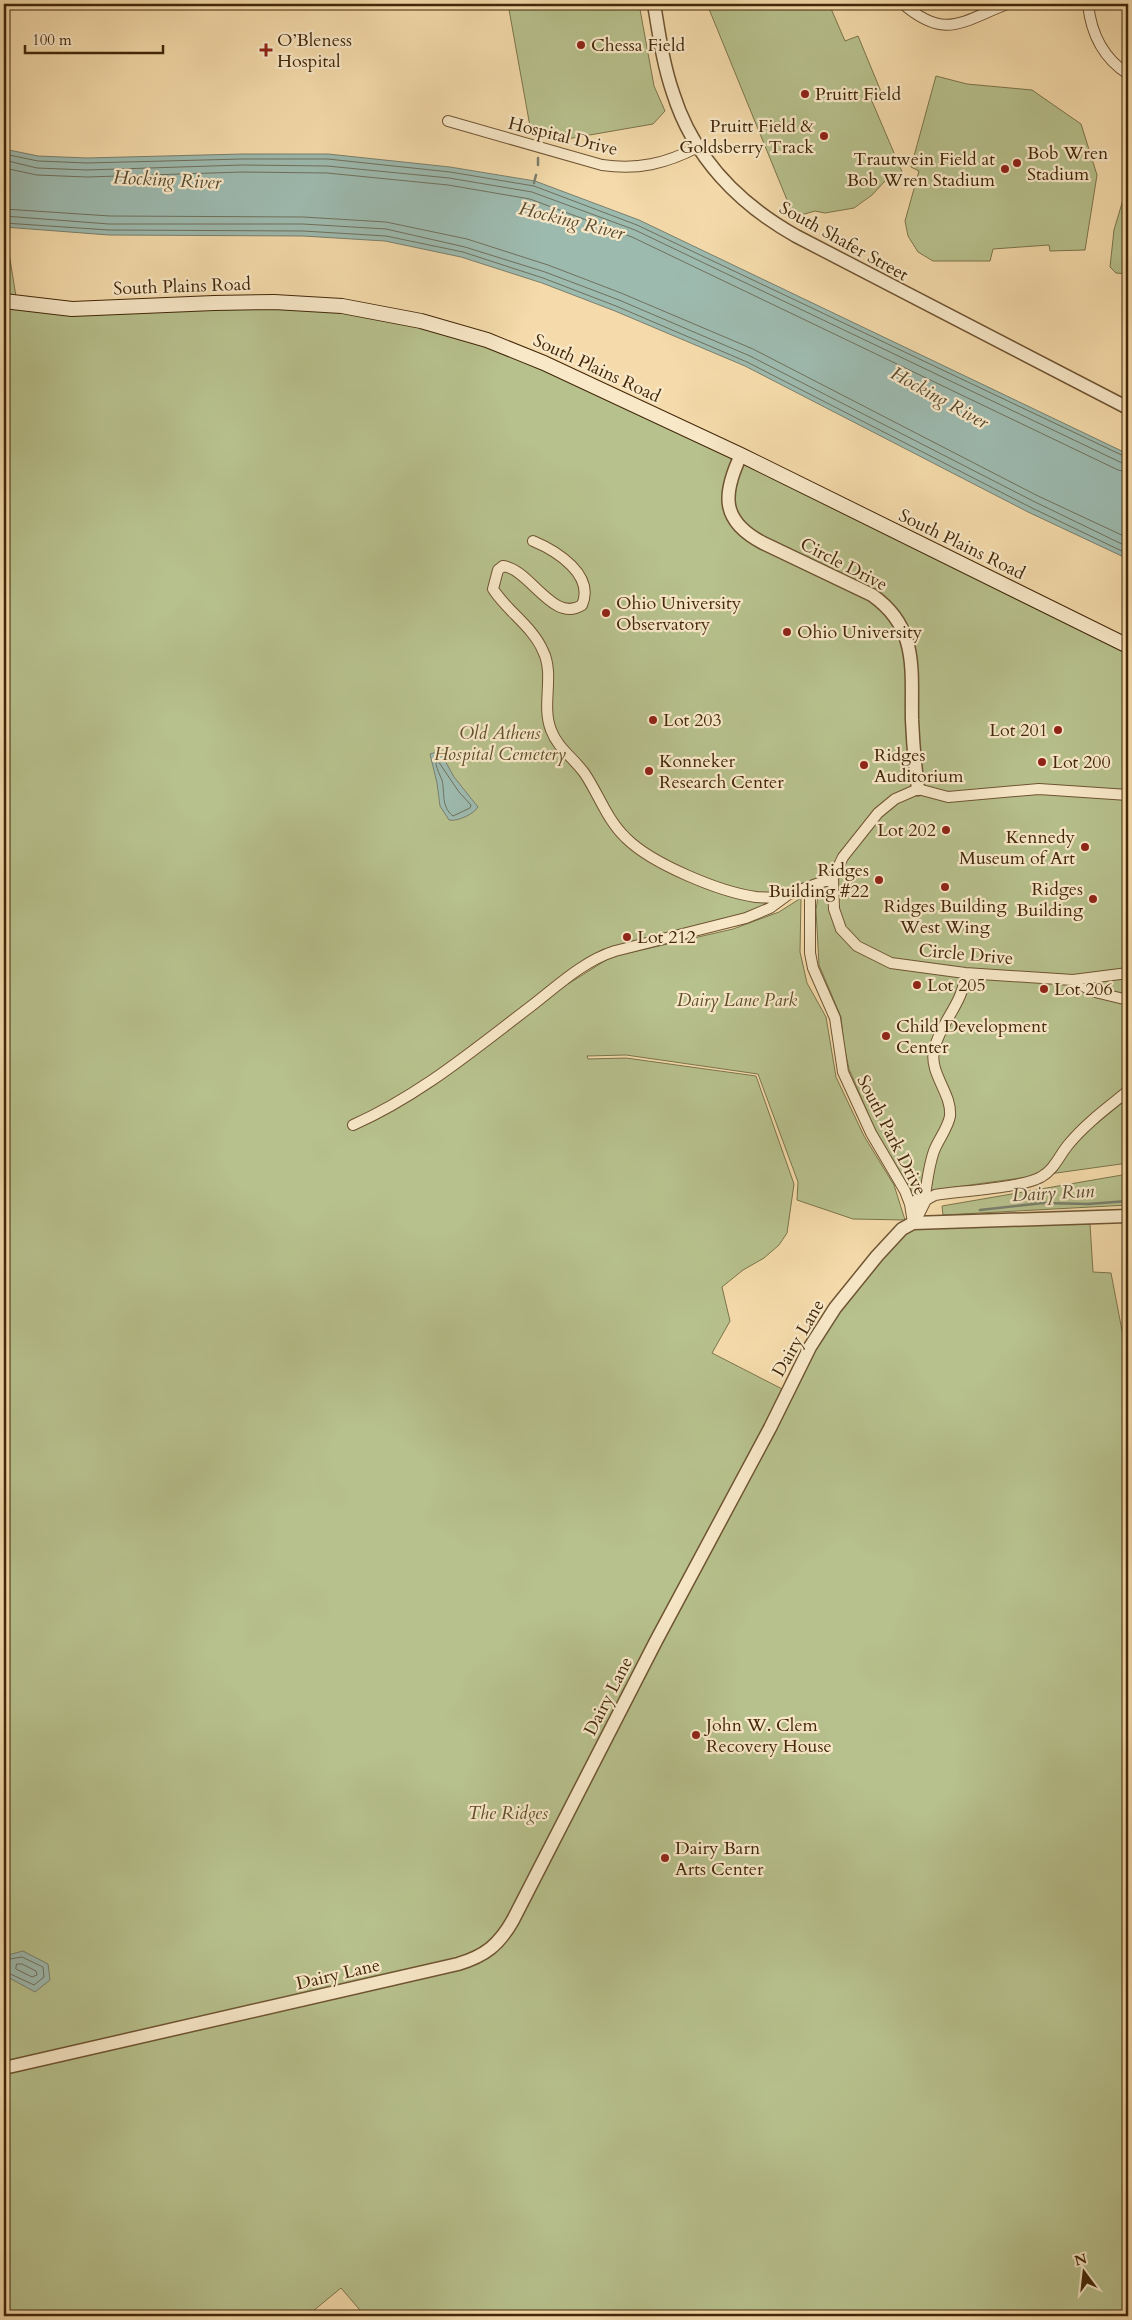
<svg xmlns="http://www.w3.org/2000/svg" width="1132" height="2320" font-family="Cardo,serif">
<rect width="100%" height="100%" fill="#f5dbab"/>
<filter id="stains"><feTurbulence type="fractalNoise" baseFrequency=".004" numOctaves="4"/><feColorMatrix values="0 0 0 0 .2 0 0 0 0 .09 0 0 0 0 .02 0 0 0 .5 -.17"/></filter>
<radialGradient id="worn" r=".72"><stop offset=".6" stop-color="#630" stop-opacity="0"/><stop offset="1" stop-color="#630" stop-opacity=".3"/></radialGradient>
<!-- green -->
<path fill="#b7c18d" stroke="#7c744b" d="M508,4H639L654,86L665,111L653,124L555,141L552,130L531,132Z
M722,4H829L845,41L858,36L882,94L871,99L903,174L885,181L872,195L854,208L825,213L815,211L794,217L709,9Z
M936,76L967,84L1032,90L1081,124L1097,175L1085,250L1050,251L1049,245L993,249L990,261H933L918,252L908,236L905,221L919,171L911,167Z
M1128,183V274L1116,273L1110,267L1114,230Z
M4,227L5,228L17,303L342,306L487,340L1128,646V1163L913,1193L876,1132L849,1069L844,1046L841,1017L819,965L816,910L819,889L796,891L770,908L615,951L566,980L568,984L611,957L733,929L779,912L801,898L800,952L807,983L826,1017L836,1077L864,1136L894,1185L905,1220L853,1219L797,1200L798,1182L758,1074L626,1055L587,1056L588,1059L626,1058L756,1076L794,1184L787,1233L779,1245L764,1258L743,1270L722,1287L730,1321L712,1353L788,1392L817,1335L913,1223L1090,1224L1093,1272L1111,1273L1128,1362V2316H365L341,2288L307,2316H4Z
M1128,1174V1205L943,1215L942,1206Z"/>
<!-- water -->
<path fill="#9dbaaf" stroke="#797f6d" d="M4,149L38,156L87,158L242,154H328L450,167L535,181L639,220L1128,454V559L1028,512L745,366L615,311L542,283L461,257L385,241L303,236L109,235L4,227Z
M437,752L443,757L454,777L478,807C474,814 457,822 449,820L440,806L437,783L430,754Z
M23,1951L48,1964L50,1980L35,1992L4,1975V1956Z"/>
<g fill="none" stroke-linecap="round" stroke-linejoin="round">
<!-- shore -->
<path stroke="#70705c" stroke-width="1" d="M4,154L38,161L87,163L242,159H328L450,172L534,186L637,225L1128,458
M4,160L37,168L87,170L242,165L327,166L449,178L532,192L635,230L1122,463L1128,464
M4,168L37,175L87,177L242,172L327,173L448,185L530,199L632,237L1118,470L1128,472
M4,209L110,216L303,217L386,222L467,239L548,265L621,293L753,349L1036,495L1128,538
M4,216L109,224H303L386,229L465,247L545,272L619,300L750,356L1033,501L1128,547
M4,223L109,230L303,231L386,236L463,252L543,278L616,306L747,362L1030,507L1128,554
M438,761L459,792L471,805L470,808L453,816C441,807 445,793 442,780C440,775 437,770 436,764Z
M4,1960L22,1957L43,1967L44,1977L34,1985L4,1971
M17,1964H22L36,1971L37,1975L32,1977L16,1969Z"/>
<!-- stream -->
<path stroke="#797f6d" stroke-width="2.5" d="M538,165V158
M534,183L536,175
M980,1210L1043,1203L1088,1204L1128,1201"/>
<!-- minor casing -->
<g stroke="#6f5432" stroke-width="12">
<path id="minor" d="M903,4C945,40 961,22 1007,4
M1088,4C1091,33 1103,58 1128,74
M448,121L602,165C638,170 665,164 698,147
M533,541C557,551 595,575 582,605C553,624 530,569 503,566L498,570L493,589C507,611 533,627 543,651C555,675 541,705 551,730C558,749 574,758 585,774C599,795 607,820 626,838C652,864 720,892 756,897C765,898 774,897 783,897
M1128,795L1039,789L948,797L918,789L895,799L878,813L843,857L833,878L834,909L841,929L857,946L891,963L965,973L1073,980L1128,973
M810,887V953L813,968L835,1018L843,1072L871,1133L905,1191L910,1204L913,1223
M1073,981L1095,992L1128,1000
M353,1125C420,1095 472,1051 530,1007C556,987 583,961 615,951L746,918L770,908L789,894L833,878
M915,1212L916,1200L925,1196C927,1181 929,1165 934,1151C938,1140 948,1128 950,1116C952,1093 929,1074 934,1050C940,1022 965,1002 965,973
M917,1218L926,1200L935,1195C959,1191 1022,1188 1041,1177C1054,1170 1059,1156 1068,1145C1085,1124 1107,1108 1128,1091"/>
</g>
<!-- tertiary casing -->
<g stroke="#6f5432" stroke-width="15">
<path id="tertiary" d="M654,4C659,34 663,64 673,93C693,157 739,204 796,236L1128,408
M741,455C722,495 721,521 763,543L872,595C919,628 911,670 912,720C913,743 915,766 918,789
M4,2068L458,1964C485,1956 499,1945 513,1920L656,1641L770,1428L810,1347L835,1308L877,1256L902,1229L913,1223L1128,1216"/>
</g>
<!-- secondary casing -->
<g stroke="#422709" stroke-width="16">
<path id="secondary" d="M4,301L72,309L214,303L274,302L342,306L421,321L487,340L544,363L741,455L1128,646"/>
</g>
<!-- minor -->
<use href="#minor" stroke="#f8e8c8" stroke-width="10"/>
<!-- tertiary -->
<use href="#tertiary" stroke="#f8e8c8" stroke-width="12"/>
<!-- secondary -->
<use href="#secondary" stroke="#f8e8c8" stroke-width="14"/>
</g>
<!-- markers -->
<g fill="#8f2418" stroke="#f8e8c8" stroke-width="2">
<circle cx="581" cy="45" r="5"/>
<path d="M263.5 42.5h5v5h5v5h-5v5h-5v-5h-5v-5h5z"/>
<circle cx="805" cy="94" r="5"/>
<circle cx="824" cy="136" r="5"/>
<circle cx="1017" cy="163" r="5"/>
<circle cx="1005" cy="169" r="5"/>
<circle cx="606" cy="613" r="5"/>
<circle cx="787" cy="632" r="5"/>
<circle cx="653" cy="720" r="5"/>
<circle cx="1058" cy="730" r="5"/>
<circle cx="1042" cy="762" r="5"/>
<circle cx="864" cy="765" r="5"/>
<circle cx="649" cy="771" r="5"/>
<circle cx="946" cy="830" r="5"/>
<circle cx="1085" cy="847" r="5"/>
<circle cx="879" cy="880" r="5"/>
<circle cx="945" cy="887" r="5"/>
<circle cx="1093" cy="899" r="5"/>
<circle cx="627" cy="937" r="5"/>
<circle cx="917" cy="985" r="5"/>
<circle cx="1044" cy="989" r="5"/>
<circle cx="886" cy="1036" r="5"/>
<circle cx="696" cy="1735" r="5"/>
<circle cx="665" cy="1858" r="5"/>
</g>
<g text-anchor="middle" stroke-width="4.5" stroke-linejoin="round" paint-order="stroke">
<!-- poi labels -->
<g font-size="18" fill="#422709" stroke="#f8e8c8" text-anchor="start">
<text x="277" y="46">O’Bleness<tspan x="277" dy="21">Hospital</tspan></text>
<text x="591" y="51">Chessa Field</text>
<text x="815" y="100">Pruitt Field</text>
<text x="814" y="132" text-anchor="end">Pruitt Field &amp;<tspan x="814" dy="21">Goldsberry Track</tspan></text>
<text x="1027" y="159">Bob Wren<tspan x="1027" dy="21">Stadium</tspan></text>
<text x="995" y="165" text-anchor="end">Trautwein Field at<tspan x="995" dy="21">Bob Wren Stadium</tspan></text>
<text x="616" y="609">Ohio University<tspan x="616" dy="21">Observatory</tspan></text>
<text x="797" y="638">Ohio University</text>
<text x="663" y="726">Lot 203</text>
<text x="1048" y="736" text-anchor="end">Lot 201</text>
<text x="874" y="761">Ridges<tspan x="874" dy="21">Auditorium</tspan></text>
<text x="659" y="767">Konneker<tspan x="659" dy="21">Research Center</tspan></text>
<text x="1052" y="768">Lot 200</text>
<text x="936" y="836" text-anchor="end">Lot 202</text>
<text x="1075" y="843" text-anchor="end">Kennedy<tspan x="1075" dy="21">Museum of Art</tspan></text>
<text x="869" y="876" text-anchor="end">Ridges<tspan x="869" dy="21">Building #22</tspan></text>
<text x="1083" y="895" text-anchor="end">Ridges<tspan x="1083" dy="21">Building</tspan></text>
<text x="945" y="912" text-anchor="middle">Ridges Building<tspan x="945" dy="21">West Wing</tspan></text>
<text x="637" y="943">Lot 212</text>
<text x="927" y="991">Lot 205</text>
<text x="1054" y="995">Lot 206</text>
<text x="896" y="1032">Child Development<tspan x="896" dy="21">Center</tspan></text>
<text x="706" y="1731">John W. Clem<tspan x="706" dy="21">Recovery House</tspan></text>
<text x="675" y="1854">Dairy Barn<tspan x="675" dy="21">Arts Center</tspan></text>
</g>
<!-- street labels -->
<g font-size="18" fill="#422709" stroke="#f8e8c8">
<text transform="translate(563 136) rotate(14)" y="6">Hospital Drive</text>
<text transform="translate(844 241) rotate(29)" y="6">South Shafer Street</text>
<text transform="translate(182 286) rotate(-2)" y="6">South Plains Road</text>
<text transform="translate(597 368) rotate(25)" y="6">South Plains Road</text>
<text transform="translate(962 544) rotate(26)" y="6">South Plains Road</text>
<text transform="translate(844 564) rotate(27)" y="6">Circle Drive</text>
<text transform="translate(966 954) rotate(5)" y="6">Circle Drive</text>
<text transform="translate(892 1135) rotate(63)" y="6">South Park Drive</text>
<text transform="translate(798 1338) rotate(-60)" y="6">Dairy Lane</text>
<text transform="translate(608 1696) rotate(-63)" y="6">Dairy Lane</text>
<text transform="translate(338 1974) rotate(-13)" y="6">Dairy Lane</text>
</g>
<!-- park labels -->
<g font-size="18" font-style="italic" fill="#5f4e2a" stroke="#f8e8c8">
<text x="500" y="739">Old Athens<tspan x="500" dy="21">Hospital Cemetery</tspan></text>
<text x="737" y="1006">Dairy Lane Park</text>
<text x="508" y="1819">The Ridges</text>
</g>
<!-- water labels -->
<g font-size="19" font-style="italic" fill="#594c32" stroke="#f8e8c8">
<text transform="translate(167 179) rotate(3)" y="7">Hocking River</text>
<text transform="translate(572 220) rotate(14)" y="7">Hocking River</text>
<text transform="translate(940 397) rotate(29)" y="7">Hocking River</text>
<text transform="translate(1053 1192) rotate(-3)" y="7">Dairy Run</text>
</g>
</g>
<!-- margin -->
<rect width="1132" height="2320" fill="none" stroke="#f5dbab" stroke-width="20"/>
<rect x="5" y="5" width="1122" height="2310" fill="none" stroke="#422709" stroke-width="2.5"/>
<rect x="10" y="10" width="1112" height="2300" fill="none" stroke="#422709"/>
<!-- north arrow -->
<g transform="translate(1084 2272) rotate(345)" stroke="#f8e8c8" stroke-width="4" paint-order="stroke">
<path d="M0-4L9 19L0 12L-9 19Z" fill="#422709"/>
<text y="-8" font-size="14" font-weight="bold" text-anchor="middle" fill="#422709">N</text>
</g>
<!-- scale -->
<path d="M25 45v8h138v-8" fill="none" stroke="#422709" stroke-width="2.5"/>
<text x="32" y="45" font-size="15" fill="#422709" stroke="#f8e8c8" stroke-width="4" paint-order="stroke">100 m</text>
<rect width="100%" height="100%" filter="url(#stains)"/>
<rect width="100%" height="100%" fill="url(#worn)"/>
</svg>
